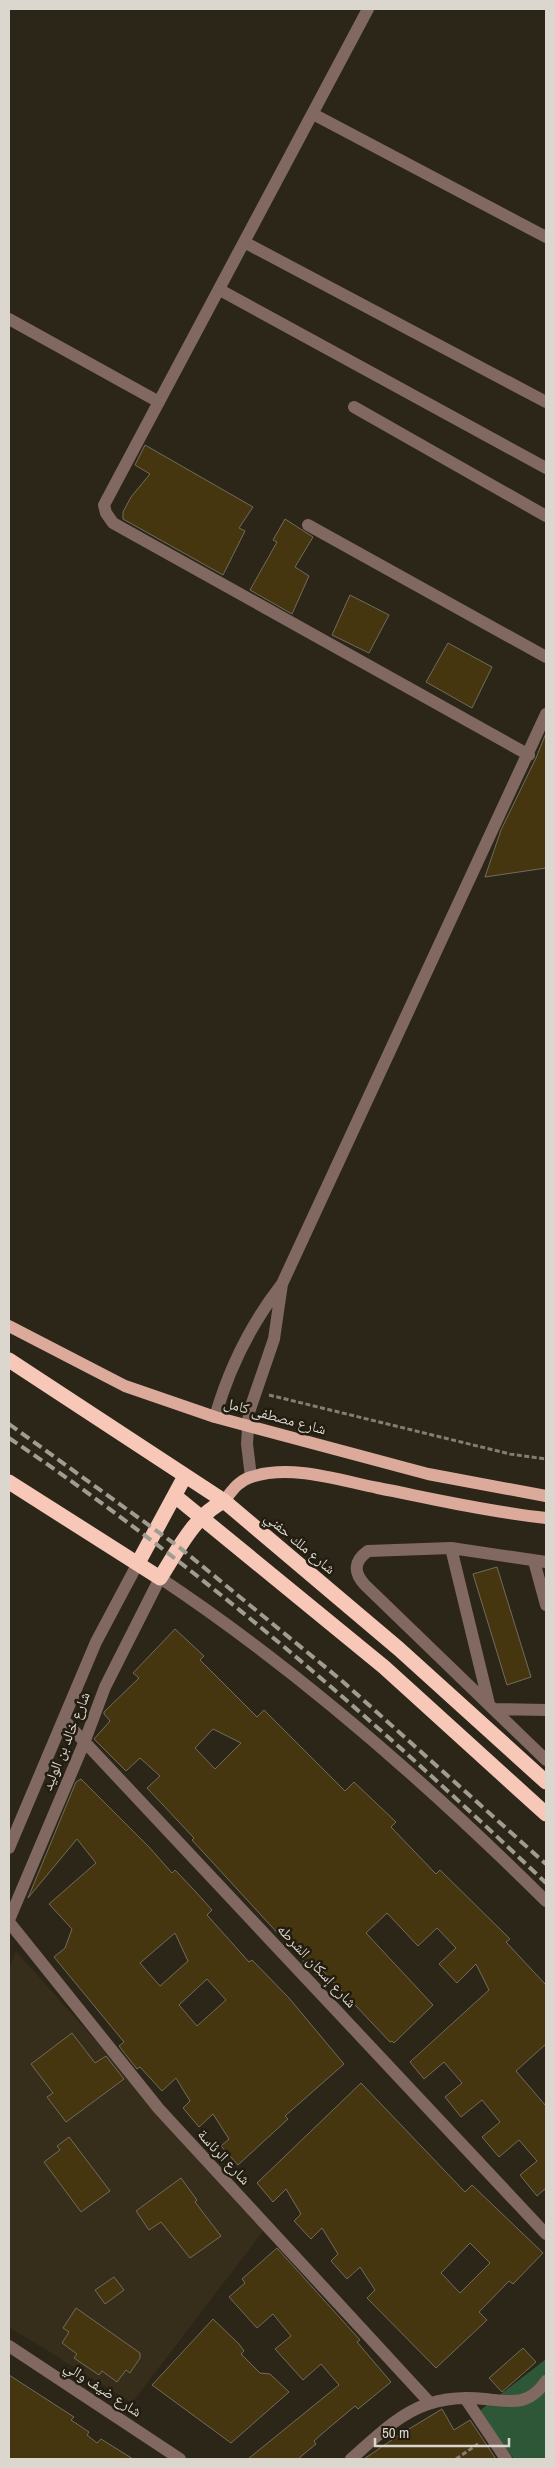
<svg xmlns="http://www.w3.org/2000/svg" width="555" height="2468" font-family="'Archivo Narrow','Noto Naskh Arabic',sans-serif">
<rect width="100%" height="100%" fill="#2c2619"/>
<!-- built -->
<path fill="#362d1a" d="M16,1951L264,2230L132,2403L9,2327V1968Z"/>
<!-- green -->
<path fill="#2d5737" d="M546,2359V2459H514L478,2412Z"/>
<!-- building -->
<path fill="#463610" stroke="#726b5d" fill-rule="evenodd" d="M145,445L253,507L239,528L245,531L223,575L123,519V512L131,497L150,474L135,465Z
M285,519L313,537L295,567L309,576L292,614L250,590L277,542L273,540Z
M350,595L389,615L369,653L332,635Z
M448,643L492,667L472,708L426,682Z
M546,733V868L485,877L501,830L536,758Z
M497,1567L531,1677L507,1685L473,1574Z
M175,1629L204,1656L200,1660L257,1717L264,1710L345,1791L354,1782L396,1822L391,1827L436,1874L440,1870L510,1939L506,1942L546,1985V2044L516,2071L546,2106V2188L537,2196L520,2175L537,2161L519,2140L499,2157L482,2137L500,2122L482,2100L461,2117L445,2097L462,2083L444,2062L424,2079L410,2062L489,1990L476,1964L457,1983L439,1964L456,1948L437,1928L418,1946L387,1913L366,1933L433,2005L394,2043L392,2041L390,2042L323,1971L317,1976L192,1840L194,1838L147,1788L160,1776L140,1758L126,1771L94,1739L110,1721L104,1714V1712L139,1678L133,1673ZM213,1729L241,1743L215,1769L195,1748Z
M81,1779L149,1847L172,1873L175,1870L195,1891L212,1910L207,1915L249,1962L252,1960L289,1998L344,2064L285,2116L288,2119L238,2165L221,2146L229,2139L213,2114L199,2127L183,2108L190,2101L176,2078L162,2091L140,2067L137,2069L119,2046L124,2042L54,1957L65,1948L72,1929L49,1904L96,1863L77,1839L28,1898L76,1782ZM175,1933L188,1961L160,1986L140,1963ZM207,1979L226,2000L197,2026L179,2005Z
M72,2033L95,2063L106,2056L124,2079L66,2122L47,2097L53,2093L31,2064Z
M361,2083L465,2192L472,2185L543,2253L513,2284L509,2281L479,2312L487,2320L436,2368L367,2298L375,2290L360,2267L347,2279L331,2261L338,2254L322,2228L311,2239L294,2221L301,2214L286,2189L273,2202L257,2183ZM470,2243L490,2263L460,2293L441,2273Z
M69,2137L110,2191L81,2212L44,2162L60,2150L57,2146Z
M181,2178L197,2200L195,2202L221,2236L190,2258L161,2222L149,2230L136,2211Z
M277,2248L360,2340L357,2342L391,2382L358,2409L355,2406L324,2432L314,2441L316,2444L298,2459H248L339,2385L321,2364L303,2380L275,2349L291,2336L273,2314L257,2328L229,2297L245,2283L242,2279Z
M114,2277L124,2290L105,2304L95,2290Z
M76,2308L140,2353V2358L130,2373L126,2370L117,2382L102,2371L99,2375L74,2358L77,2354L62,2343L69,2332L63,2328Z
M213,2319L239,2344L244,2351L241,2354L260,2373L270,2374L289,2392L231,2443L152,2385Z
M523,2348L536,2362L502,2392L489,2378Z
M9,2375L74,2417L71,2420L89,2432L87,2435L97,2443L101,2439L133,2459H9Z
M442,2409L454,2430L470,2420L496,2459H364L399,2435Z"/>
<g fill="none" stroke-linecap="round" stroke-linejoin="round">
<!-- path -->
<path stroke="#837e74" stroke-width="3" stroke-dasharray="5 2.5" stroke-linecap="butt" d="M269,1395L510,1454L546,1459
M456,2459L478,2444"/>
<!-- minor -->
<path stroke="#816961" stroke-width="12" d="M368,9L104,505L106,513L113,523L529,755
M313,114L546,237
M244,242L546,402
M220,290L546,468
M9,319L159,402
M354,407L546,516
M308,525L546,657
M215,1417C229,1368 250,1325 282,1284L546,714
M251,1477L247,1444L249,1412L274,1339L282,1284
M451,1548L489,1704
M534,1561L546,1605
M546,1562L451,1548L368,1551C354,1561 353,1572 365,1585L546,1760
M494,1709L546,1710
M64,1720L546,2234
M9,1848L96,1642L138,1563
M9,1920L84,1743L105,1687L160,1578C300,1671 427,1783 546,1901
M9,1922L159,2109L430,2403
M9,2346L180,2459
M465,2398L506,2459
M351,2459C375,2438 398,2414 428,2404C446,2398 467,2397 485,2399C512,2402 529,2406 546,2381"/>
<!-- major -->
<path stroke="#dbaa9a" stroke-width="12" d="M9,1326L125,1386L215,1417L428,1474L546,1496
M224,1501C232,1491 238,1481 251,1477C292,1464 338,1480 378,1488C434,1499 490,1512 546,1518"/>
<!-- highway -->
<path stroke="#f7c7b8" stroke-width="15" d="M9,1360L224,1501L399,1649L546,1782
M9,1482L160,1578C178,1550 194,1516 224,1501
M175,1496L384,1667L546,1814
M138,1563L185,1476"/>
<!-- rail -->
<path stroke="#a09c92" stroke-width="4" stroke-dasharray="10 5" stroke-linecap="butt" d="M9,1424L179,1547L341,1680L546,1864
M9,1438C202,1568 378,1723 546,1883"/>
</g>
<g text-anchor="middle" stroke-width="5" stroke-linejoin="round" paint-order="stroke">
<!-- street labels -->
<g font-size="15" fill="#dbd7cf" stroke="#221d10">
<text transform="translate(275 1416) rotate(15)" y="5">شارع مصطفى كامل</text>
<text transform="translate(300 1543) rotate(40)" y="5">شارع ملك حفني</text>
<text transform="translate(66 1741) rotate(-68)" y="5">شارع خالد بن الوليد</text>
<text transform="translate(317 1966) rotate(47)" y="5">شارع إسكان الشرطه</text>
<text transform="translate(224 2157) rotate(47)" y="5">شارع الرئاسة</text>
<text transform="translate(103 2389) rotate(33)" y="5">شارع ضيف والي</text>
</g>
</g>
<!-- border -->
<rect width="555" height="2468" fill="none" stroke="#dbd7cf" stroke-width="20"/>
<!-- scale -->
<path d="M375 2438v8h134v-8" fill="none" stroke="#dbd7cf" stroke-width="2.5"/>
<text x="382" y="2438" font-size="15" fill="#dbd7cf" stroke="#221d10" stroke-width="4" paint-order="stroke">50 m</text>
</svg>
